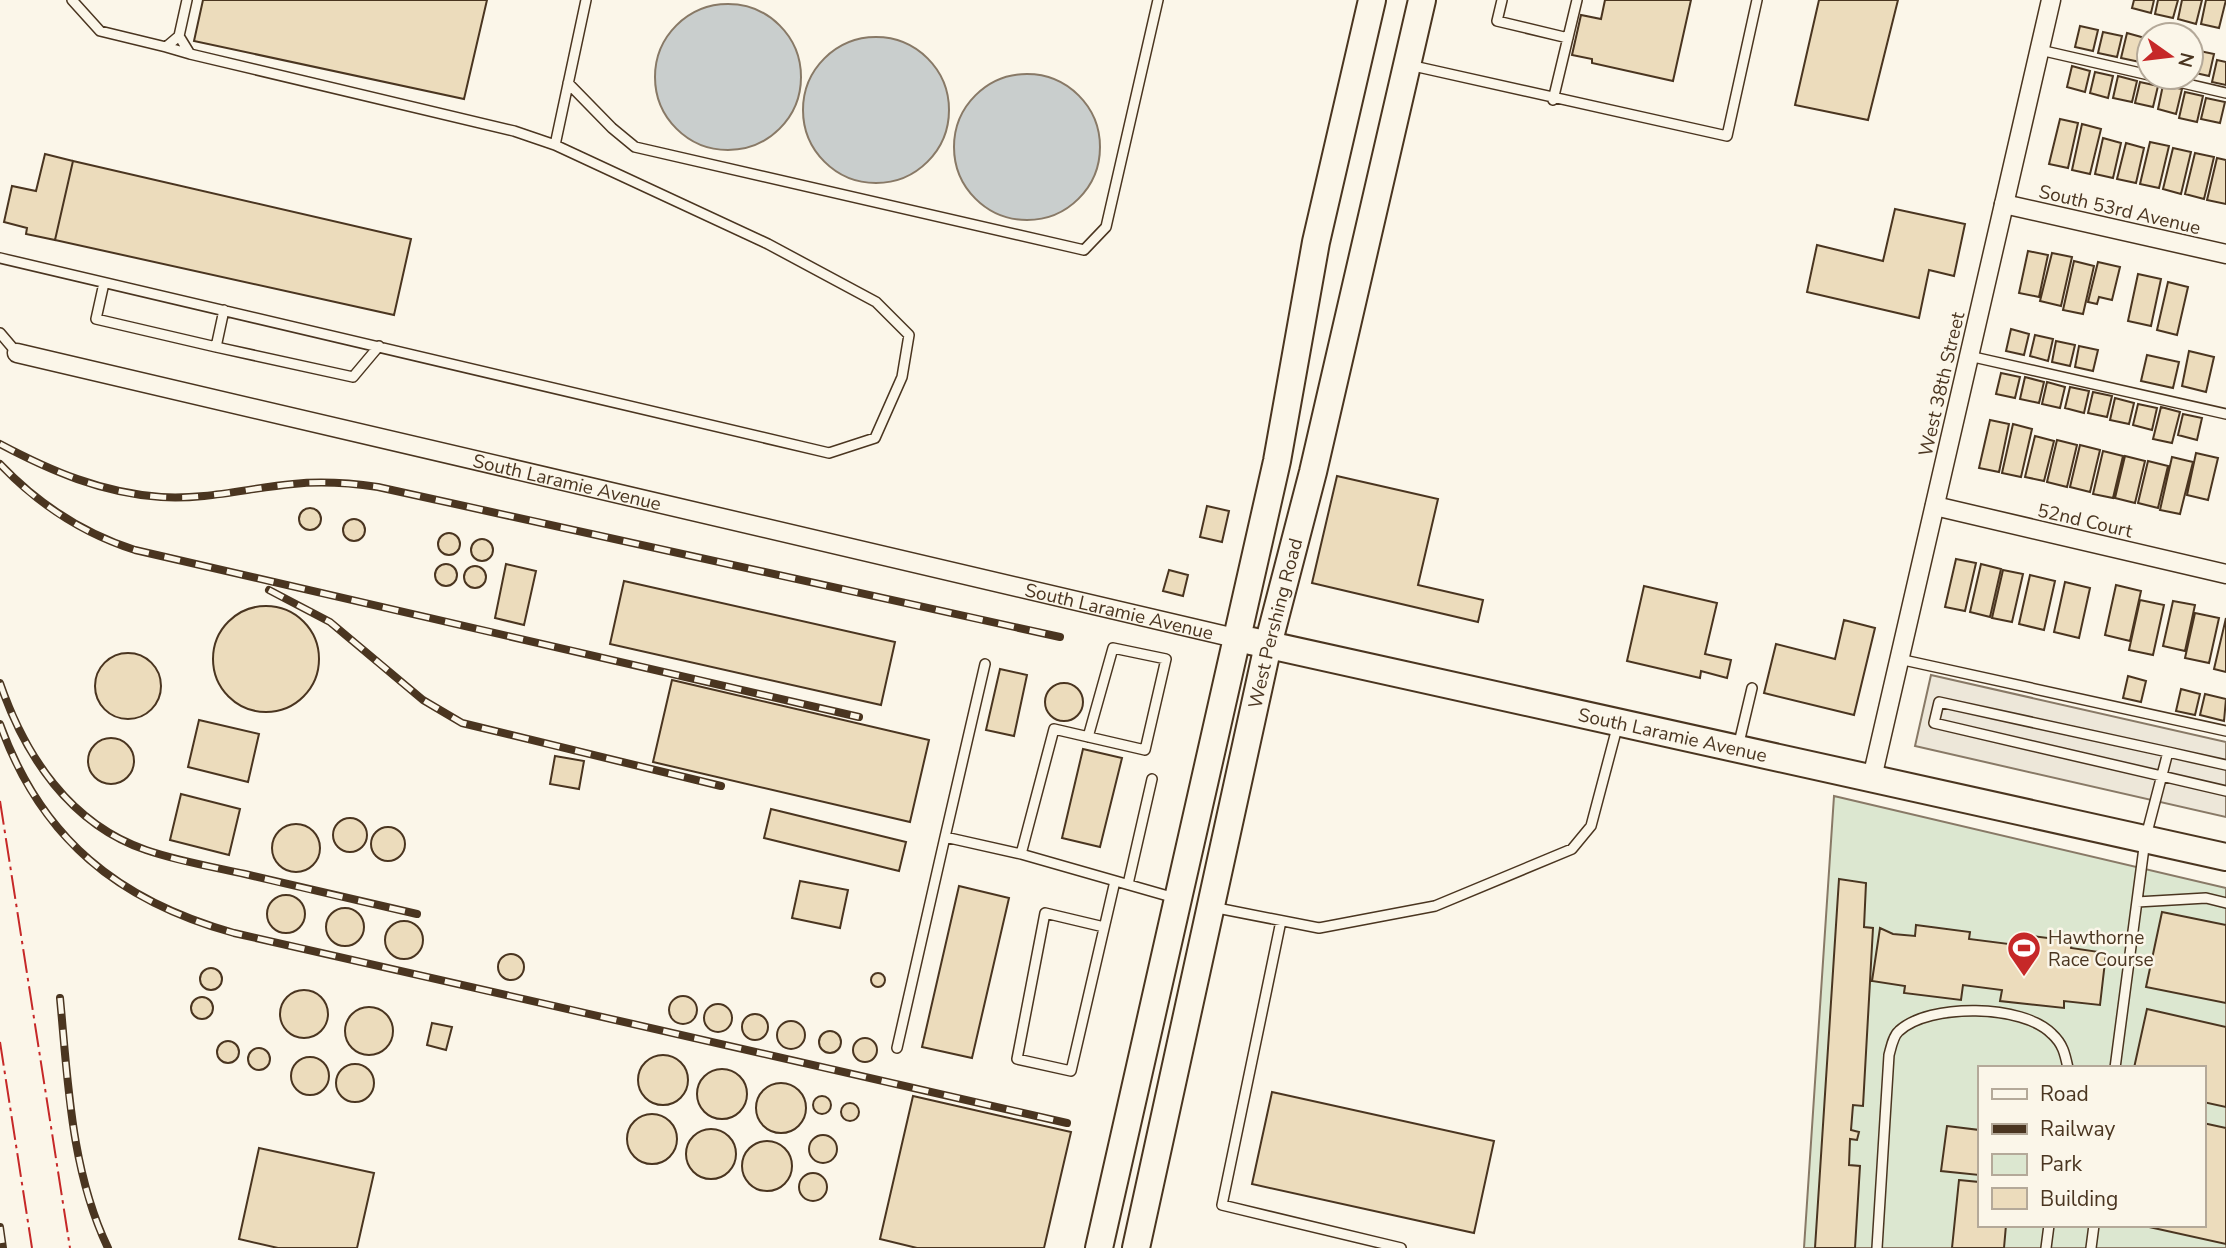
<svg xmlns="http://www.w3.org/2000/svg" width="2226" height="1248" font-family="'Nunito Sans',sans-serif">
<rect width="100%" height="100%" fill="#fbf6e9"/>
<!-- green -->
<path fill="#dce7d0" stroke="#887966" stroke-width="2" fill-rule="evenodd" d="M1834,796L2226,888V1248H1804ZM1979,1068H2203V1225H1979Z"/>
<!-- parking -->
<path fill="#ede7d9" stroke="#887966" stroke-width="2" d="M1931,675L2226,742V817L1915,746Z"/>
<!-- water -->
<path fill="#c9cecd" stroke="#887966" stroke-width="2" d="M655 77a73 73 0 1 1 146 0a73 73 0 1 1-146 0Z
M803 110a73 73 0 1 1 146 0a73 73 0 1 1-146 0Z
M954 147a73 73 0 1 1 146 0a73 73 0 1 1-146 0Z"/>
<!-- building -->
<path fill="#ecdcbc" stroke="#4a3520" stroke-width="2" d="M203,0H487L464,99L194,41Z
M1605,0H1691L1673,81L1592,63V59L1572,55L1581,15L1601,19Z
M1819,0H1898L1868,120L1795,105Z
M2134,0H2154L2151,13L2132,8Z
M2158,0H2178L2173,18L2155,14Z
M2182,0H2202L2196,24L2178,19Z
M2206,0H2226L2219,28L2201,24Z
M2080,26L2098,30L2093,51L2075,47Z
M2103,32L2122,36L2117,57L2098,53Z
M2127,33L2145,38L2140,62L2121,58Z
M2195,50L2214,54L2209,76L2191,72Z
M2217,60L2226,62V85L2212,82Z
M2072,66L2090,71L2085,92L2067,87Z
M2095,72L2113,76L2108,98L2090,93Z
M2118,76L2137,81L2132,102L2113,98Z
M2140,82L2158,86L2153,107L2135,103Z
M2163,85L2182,89L2176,114L2158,109Z
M2185,92L2203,96L2197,122L2179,118Z
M2206,98L2225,102L2220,123L2201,119Z
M2060,119L2078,123L2068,168L2049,164Z
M2082,124L2101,129L2090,174L2072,170Z
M2103,138L2121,143L2113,178L2095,174Z
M2150,142L2169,146L2159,188L2140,184Z
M2126,143L2144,148L2136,183L2117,179Z
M2173,148L2191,152L2181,194L2163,189Z
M2195,153L2214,157L2204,199L2185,194Z
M45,154L73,161L55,240L26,234L27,228L4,222L12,186L36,191Z
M2217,158L2226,160V204L2207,200Z
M73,161L411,239L394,315L55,240Z
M1895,209L1965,224L1954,276L1929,270L1919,318L1807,292L1817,245L1883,261Z
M2028,251L2048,255L2039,297L2019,293Z
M2052,253L2072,257L2061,306L2040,301Z
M2074,261L2094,266L2083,314L2063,310Z
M2098,262L2120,267L2112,300L2099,297L2097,304L2088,302Z
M2138,274L2161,279L2151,326L2128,321Z
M2168,282L2188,287L2177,335L2157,330Z
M2011,329L2029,334L2024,355L2006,351Z
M2035,335L2053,339L2048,361L2030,356Z
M2056,341L2075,345L2070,366L2052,362Z
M2079,346L2098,350L2093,371L2075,367Z
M2189,351L2214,357L2206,392L2182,386Z
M2147,355L2179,362L2173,388L2141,381Z
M2001,373L2020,377L2015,398L1996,394Z
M2025,377L2044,382L2039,403L2020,399Z
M2047,382L2065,387L2060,408L2042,404Z
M2070,387L2089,391L2084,413L2065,408Z
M2093,392L2112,396L2107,417L2088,413Z
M2115,398L2134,403L2129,424L2110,420Z
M2138,404L2157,408L2152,430L2133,425Z
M2161,407L2180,412L2172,443L2153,439Z
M2183,414L2202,418L2197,440L2178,435Z
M1990,420L2009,424L1999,472L1979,468Z
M2013,424L2032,429L2021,477L2002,473Z
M2035,436L2054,441L2044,481L2025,477Z
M2057,440L2077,445L2067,487L2047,482Z
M2080,445L2100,450L2090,492L2070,487Z
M2103,451L2123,456L2113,498L2093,494Z
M2196,453L2218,458L2208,500L2187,495Z
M2125,456L2145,461L2135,503L2115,498Z
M2172,457L2193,462L2180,514L2160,510Z
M2148,461L2168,466L2158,508L2138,503Z
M1337,476L1438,499L1418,585L1483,600L1478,622L1312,583Z
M1207,506L1229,511L1222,542L1200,537Z
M299 519a11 11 0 1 1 22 0a11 11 0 1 1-22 0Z
M343 530a11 11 0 1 1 22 0a11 11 0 1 1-22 0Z
M438 544a11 11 0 1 1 22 0a11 11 0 1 1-22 0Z
M471 550a11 11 0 1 1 22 0a11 11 0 1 1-22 0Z
M1956,559L1976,563L1965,611L1945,607Z
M435 575a11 11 0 1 1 22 0a11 11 0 1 1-22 0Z
M506,564L536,571L524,625L495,618Z
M1981,564L2001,569L1990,617L1970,612Z
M464 577a11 11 0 1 1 22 0a11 11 0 1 1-22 0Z
M1169,570L1188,575L1183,596L1163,591Z
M2003,570L2023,574L2012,622L1992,618Z
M2030,575L2055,581L2044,630L2019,624Z
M624,581L895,642L881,705L610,644Z
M2065,582L2090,588L2079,638L2054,632Z
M2116,585L2141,591L2130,641L2105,635Z
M1644,586L1717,603L1705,654L1731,660L1727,678L1701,671L1700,678L1627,661Z
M2140,600L2164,605L2153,655L2129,650Z
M2173,601L2195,605L2185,651L2163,646Z
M213 659a53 53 0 1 1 106 0a53 53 0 1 1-106 0Z
M2195,613L2219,618L2209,663L2185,658Z
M2226,618V672L2214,669Z
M1844,620L1875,628L1854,715L1764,693L1776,644L1835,659Z
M95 686a33 33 0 1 1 66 0a33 33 0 1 1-66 0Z
M1000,669L1027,675L1014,736L986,730Z
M2128,676L2146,681L2141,702L2123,698Z
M672,680L929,740L910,822L653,762Z
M1045 702a19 19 0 1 1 38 0a19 19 0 1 1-38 0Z
M2181,689L2200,694L2195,715L2176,711Z
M2205,694L2226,699L2224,721L2200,715Z
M199,720L259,734L248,782L188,767Z
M88 761a23 23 0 1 1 46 0a23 23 0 1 1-46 0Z
M1083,749L1122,758L1100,847L1062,838Z
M555,756L584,761L579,789L550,784Z
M181,794L240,809L229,855L170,840Z
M771,809L906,842L899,871L764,838Z
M333 835a17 17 0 1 1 34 0a17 17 0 1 1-34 0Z
M272 848a24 24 0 1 1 48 0a24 24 0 1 1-48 0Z
M371 844a17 17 0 1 1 34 0a17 17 0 1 1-34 0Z
M1839,879L1866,883L1864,927L1873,928L1863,1106L1853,1105L1851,1130L1859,1132L1857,1140L1850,1139L1849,1165L1860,1166L1855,1248H1815Z
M800,881L848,890L840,928L792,918Z
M959,886L1009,898L972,1058L922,1047Z
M267 914a19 19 0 1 1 38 0a19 19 0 1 1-38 0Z
M326 927a19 19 0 1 1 38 0a19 19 0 1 1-38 0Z
M2162,912L2226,925V1003L2146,987Z
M385 940a19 19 0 1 1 38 0a19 19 0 1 1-38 0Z
M1916,925L1970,932L1969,939L2016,945L2017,934L2072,941L2071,948L2106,953L2100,1005L2064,1001V1008L2000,1001L2002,990L1963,985L1961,1000L1904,993L1905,986L1872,981L1880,928L1893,934L1915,936Z
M498 967a13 13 0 1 1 26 0a13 13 0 1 1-26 0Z
M200 979a11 11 0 1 1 22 0a11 11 0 1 1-22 0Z
M871 980a7 7 0 1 1 14 0a7 7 0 1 1-14 0Z
M280 1014a24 24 0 1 1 48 0a24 24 0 1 1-48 0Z
M669 1010a14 14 0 1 1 28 0a14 14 0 1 1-28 0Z
M191 1008a11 11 0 1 1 22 0a11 11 0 1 1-22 0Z
M704 1018a14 14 0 1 1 28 0a14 14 0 1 1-28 0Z
M345 1031a24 24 0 1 1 48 0a24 24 0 1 1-48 0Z
M2147,1009L2226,1027V1107L2203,1102V1068H2134Z
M742 1027a13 13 0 1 1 26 0a13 13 0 1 1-26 0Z
M777 1035a14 14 0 1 1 28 0a14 14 0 1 1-28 0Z
M432,1023L452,1027L446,1050L427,1045Z
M819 1042a11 11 0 1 1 22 0a11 11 0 1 1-22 0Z
M853 1050a12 12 0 1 1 24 0a12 12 0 1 1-24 0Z
M217 1052a11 11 0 1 1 22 0a11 11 0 1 1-22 0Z
M248 1059a11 11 0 1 1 22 0a11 11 0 1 1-22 0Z
M638 1080a25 25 0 1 1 50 0a25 25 0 1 1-50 0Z
M291 1076a19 19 0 1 1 38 0a19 19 0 1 1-38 0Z
M336 1083a19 19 0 1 1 38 0a19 19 0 1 1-38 0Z
M697 1094a25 25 0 1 1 50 0a25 25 0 1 1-50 0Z
M756 1108a25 25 0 1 1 50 0a25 25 0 1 1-50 0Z
M1272,1092L1494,1141L1474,1233L1252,1184Z
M813 1105a9 9 0 1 1 18 0a9 9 0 1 1-18 0Z
M913,1096L1071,1132L1044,1248H917L880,1239Z
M841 1112a9 9 0 1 1 18 0a9 9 0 1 1-18 0Z
M627 1139a25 25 0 1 1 50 0a25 25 0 1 1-50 0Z
M2203,1123L2226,1128V1244L2140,1225H2203Z
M1947,1126L1979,1130V1175L1941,1171Z
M686 1154a25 25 0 1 1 50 0a25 25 0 1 1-50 0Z
M809 1149a14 14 0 1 1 28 0a14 14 0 1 1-28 0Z
M742 1166a25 25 0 1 1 50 0a25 25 0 1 1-50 0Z
M259,1148L374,1173L357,1248H278L239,1239Z
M799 1187a14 14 0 1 1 28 0a14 14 0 1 1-28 0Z
M1959,1180L1979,1182V1225H2006L2004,1248H1952Z"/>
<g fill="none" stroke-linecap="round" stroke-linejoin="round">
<!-- lane casing -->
<g stroke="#4a3520" stroke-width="12">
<path id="lane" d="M72,0L100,31L166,47L179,36
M187,0L179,36L190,54L514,131L555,145
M1502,0L1497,21L1568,38
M166,47L190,54
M2040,50L2149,75
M1409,65L1727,136L1757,0
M2157,77L2226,93
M568,83L612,128L635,147L1084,250L1106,227L1158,0
M1553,100L1577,0
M0,258L829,453L875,438L902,377L909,335L876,302L768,244L555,145L586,0
M104,283L96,319L216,347L224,310
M0,333L17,353
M216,347L353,377L379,346
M1969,356L2226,414
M1899,659L2226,731
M1088,737L1113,648L1166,659L1145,750L1054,729L1021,854L1175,898
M1738,747L1752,688
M2168,752L1939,702L1934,723L2226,791
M945,837L985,664
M1128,884L1152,779
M2137,902L2206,898L2226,903
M1212,907L1319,928L1435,906L1572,849L1591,826L1618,724
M1281,921L1222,1205L1401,1248
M1104,927L1045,913L1017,1059L1071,1071L1115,881
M897,1048L945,837L1021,854
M2115,1068L2145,840L2168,752L2226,765
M1877,1248L1889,1055C1891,1048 1893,1036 1899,1031C1929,1003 2023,1004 2052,1034C2063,1044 2065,1054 2068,1068
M2046,1248L2049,1225
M2091,1248L2094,1225"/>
</g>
<!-- street casing -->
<g stroke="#4a3520" stroke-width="21">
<g id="street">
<path d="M2004,204L2226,254"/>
<path id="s1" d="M17,353L1235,638"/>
<path d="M1935,506L2226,574"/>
<path d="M1872,778L2051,0"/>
</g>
</g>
<!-- secondary casing -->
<g stroke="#4a3520" stroke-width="30">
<g id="secondary">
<path id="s2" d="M1251,641L2226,857"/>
<path d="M1099,1248L1277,461L1316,242L1372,0"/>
<path id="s3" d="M1136,1248L1268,645L1313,472L1422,0"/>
</g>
</g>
<!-- lane -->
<use href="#lane" stroke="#fbf6e9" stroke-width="9"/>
<!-- street -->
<use href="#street" stroke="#fbf6e9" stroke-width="18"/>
<!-- secondary -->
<use href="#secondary" stroke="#fbf6e9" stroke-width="26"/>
<!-- rail casing -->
<g stroke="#4a3520" stroke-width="8">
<path id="rail" d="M0,444C51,471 102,493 161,497C205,500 249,488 293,484C322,481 350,483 378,487L1060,637
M0,464C39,505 82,533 135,550L859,717
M269,590L330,622L423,700L462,723L721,786
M0,683C25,756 70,824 146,850C178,861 213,867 245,874C303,888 360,901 417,914
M0,724C41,839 119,901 234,933L1067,1123
M60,998C68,1082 71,1171 108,1248
M0,1227L3,1248"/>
</g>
<!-- rail -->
<use href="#rail" stroke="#fbf6e9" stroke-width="5" stroke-dasharray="16" stroke-linecap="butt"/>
<!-- power -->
<path stroke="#c62828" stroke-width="2" stroke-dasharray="24 5 3.5 5" stroke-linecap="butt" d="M0,801L70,1248
M0,1042L32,1248"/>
</g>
<!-- icons -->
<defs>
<g id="stadium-pin" transform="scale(1.75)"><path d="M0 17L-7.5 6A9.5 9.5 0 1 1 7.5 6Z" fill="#c62828" stroke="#fbf6e9"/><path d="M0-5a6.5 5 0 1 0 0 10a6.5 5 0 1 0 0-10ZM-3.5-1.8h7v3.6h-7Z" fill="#fff"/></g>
</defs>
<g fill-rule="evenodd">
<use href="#stadium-pin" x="2024" y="948"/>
</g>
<g text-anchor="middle" stroke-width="5" stroke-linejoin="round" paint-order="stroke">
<!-- street labels -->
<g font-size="19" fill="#4a3520" stroke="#fbf6e9">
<text transform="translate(2120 209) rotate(13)" y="7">South 53rd Avenue</text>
<text transform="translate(1941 384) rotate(-77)" y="7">West 38th Street</text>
<text dy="7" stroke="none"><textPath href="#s1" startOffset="565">South Laramie Avenue</textPath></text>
<text transform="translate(2085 520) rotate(13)" y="7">52nd Court</text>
<text dy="7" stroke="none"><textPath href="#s1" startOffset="1132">South Laramie Avenue</textPath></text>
<text dy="7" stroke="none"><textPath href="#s3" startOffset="640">West Pershing Road</textPath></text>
<text dy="7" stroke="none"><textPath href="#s2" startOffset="432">South Laramie Avenue</textPath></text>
</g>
<!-- poi labels -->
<g font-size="19" fill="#4a3520" stroke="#fbf6e9" text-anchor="start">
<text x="2048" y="944">Hawthorne<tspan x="2048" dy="22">Race Course</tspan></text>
</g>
</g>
<!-- legend -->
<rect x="1978" y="1066" width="228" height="161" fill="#fbf6e9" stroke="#b4a999" stroke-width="2"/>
<rect x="1992" y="1089" width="35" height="10" fill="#fbf6e9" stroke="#b4a999" stroke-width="2"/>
<text x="2040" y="1101" font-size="21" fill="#4a3520">Road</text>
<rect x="1992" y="1124" width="35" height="10" fill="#4a3520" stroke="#b4a999" stroke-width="2"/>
<text x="2040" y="1136" font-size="21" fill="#4a3520">Railway</text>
<rect x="1992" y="1154" width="35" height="21" fill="#dce7d0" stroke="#b4a999" stroke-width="2"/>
<text x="2040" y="1171" font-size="21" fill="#4a3520">Park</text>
<rect x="1992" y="1188" width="35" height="21" fill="#ecdcbc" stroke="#b4a999" stroke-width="2"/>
<text x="2040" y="1206" font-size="21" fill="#4a3520">Building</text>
<!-- north arrow -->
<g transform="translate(2170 56) rotate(104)"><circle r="33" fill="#fbf6e9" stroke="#b4a999" stroke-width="2"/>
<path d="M0-5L12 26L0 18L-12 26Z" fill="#c62828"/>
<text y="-10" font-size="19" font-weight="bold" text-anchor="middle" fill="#4a3520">N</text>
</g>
</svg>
